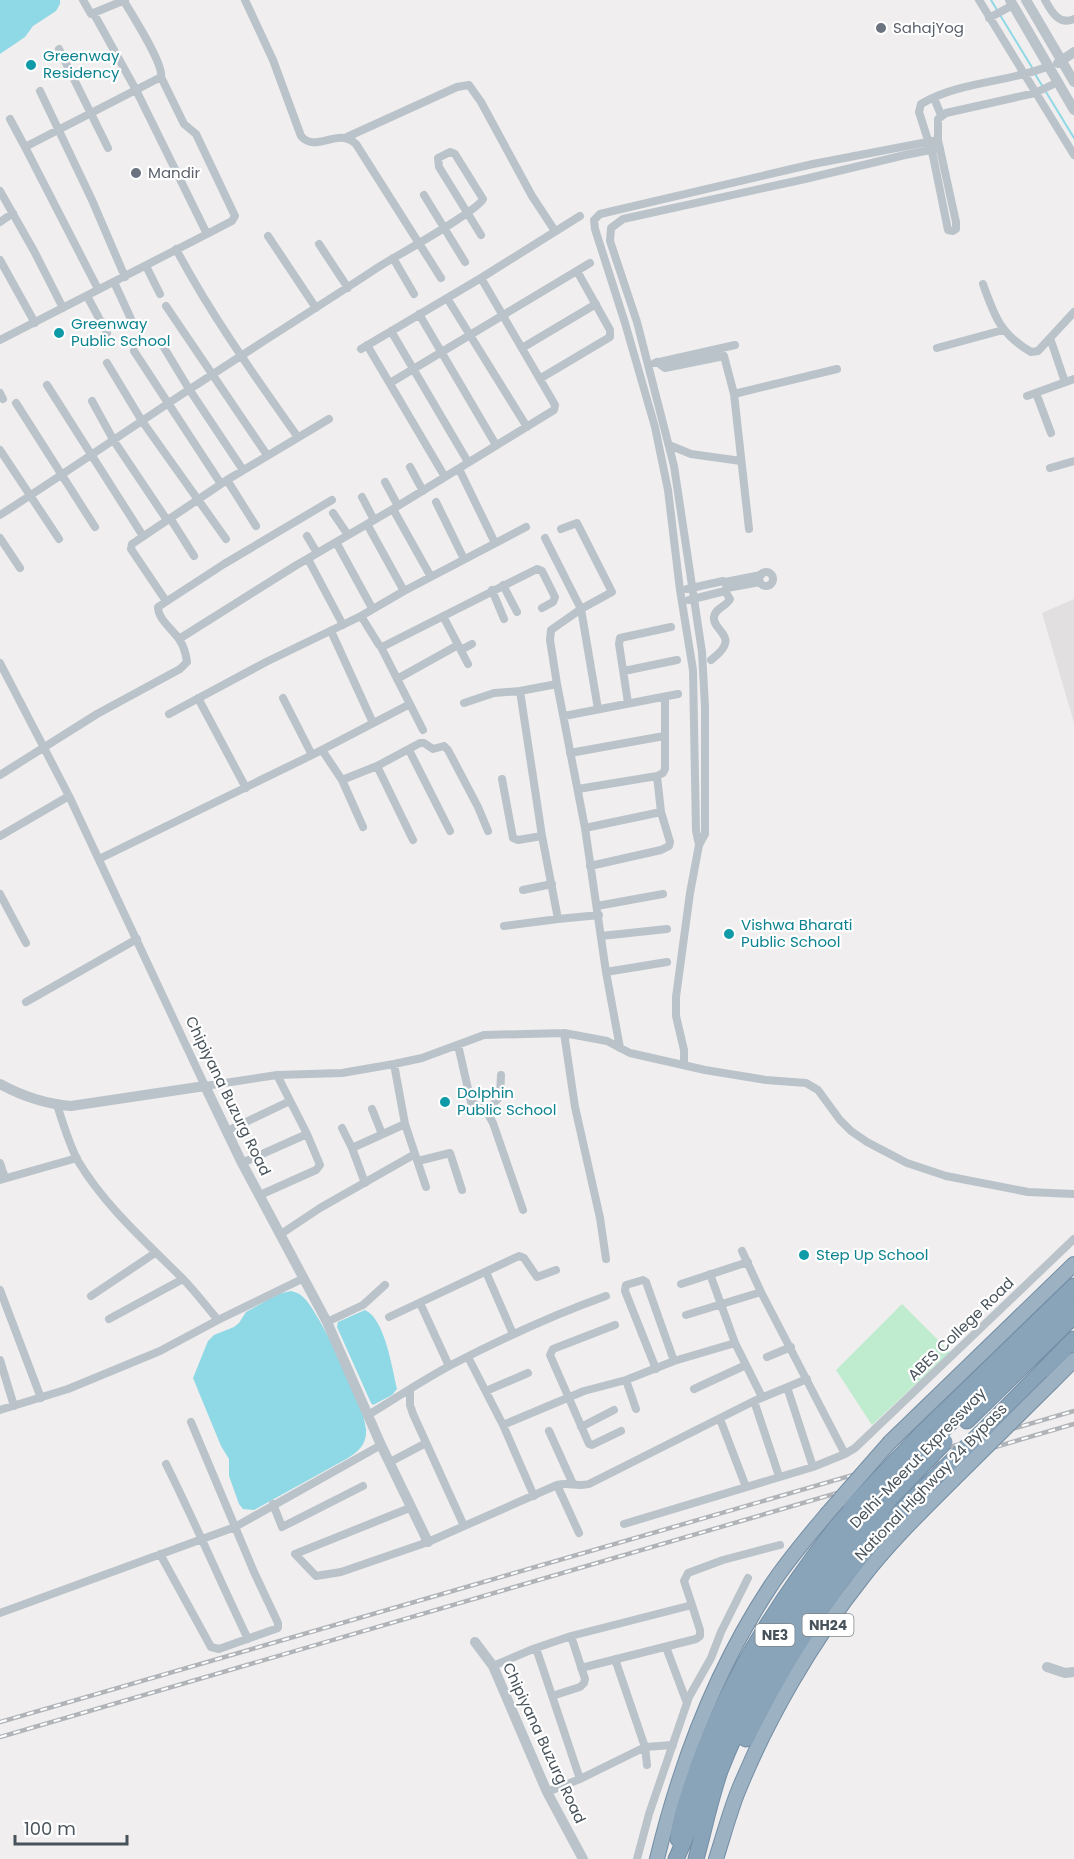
<svg xmlns="http://www.w3.org/2000/svg" width="1074" height="1859" font-family="Poppins,sans-serif">
<rect width="100%" height="100%" fill="#f0eeee"/>
<!-- education -->
<path fill="#e1dfdf" d="M1074,599V723L1042,613Z"/>
<!-- green -->
<path fill="#bfebce" d="M902,1304L950,1352L872,1425L836,1370Z"/>
<!-- water -->
<path fill="#8fd8e5" d="M0,0H60V4L56,11L33,26L25,37L0,54Z
M291,1291C297,1292 302,1295 306,1300C322,1319 365,1406 366,1429C367,1444 359,1451 348,1458L254,1510L243,1509L239,1504L229,1476V1459L221,1446L193,1378L208,1341L214,1335L234,1327L239,1323L246,1312L278,1294Z
M365,1310C385,1319 392,1368 397,1389L392,1395L373,1405L371,1403L337,1327L338,1322Z"/>
<g fill="none" stroke-linecap="round" stroke-linejoin="round">
<!-- stream -->
<path stroke="#8fd8e5" stroke-width="2" d="M991,0L997,10
M1000,15L1033,69
M1035,74L1043,87
M1046,92L1074,138"/>
<!-- trunk casing -->
<g stroke="#748ea5" stroke-width="16">
<path id="trunk" d="M1052,1382L1074,1360
M890,1442L1074,1264
M657,1859C680,1764 716,1669 770,1587C787,1561 807,1538 826,1515
M716,1859C723,1837 729,1815 737,1794C767,1719 813,1640 863,1577C890,1542 922,1511 953,1480"/>
</g>
<!-- motorway casing -->
<g stroke="#748ea5" stroke-width="17">
<path id="motorway" d="M967,1421L1074,1316
M988,1426L1074,1339
M922,1433L1074,1286
M936,1437L1070,1304
M746,1739C794,1642 848,1560 927,1485
M678,1839C680,1816 690,1791 697,1769C732,1670 787,1589 851,1508
M676,1859C692,1826 702,1790 715,1756C754,1660 810,1574 877,1496
M696,1859C704,1830 710,1800 720,1771C759,1670 823,1582 891,1498"/>
</g>
<!-- minor -->
<path stroke="#bac3ca" stroke-width="8" d="M83,0L91,14L125,0
M245,0L273,60L301,136C316,154 338,126 356,144L441,278
M979,0L1074,155
M1045,0C1051,11 1059,26 1074,19
M989,18L1013,5
M59,49L108,148
M1049,66C1008,83 960,81 921,104L919,112L933,156L948,230L953,231L956,229V222L938,140V119L946,113L1035,93L1058,82
M161,77L184,124L196,134L235,216L232,221L207,234
M40,91L92,200L125,277
M934,98L941,115
M10,119L25,147
M347,137L457,87L469,85L481,102L532,196L555,231
M0,191L34,251L63,308
M424,195L465,262
M0,222L13,213
M268,236L316,308
M319,244L348,288
M176,249C211,315 254,375 297,436
M393,258L414,294
M0,260L35,323
M146,266L160,294
M114,282L131,319
M983,284C994,315 1000,334 1031,352L1038,351L1074,312
M98,289L25,147L161,77C164,64 132,15 124,1
M87,296L107,333
M447,298L527,427
M166,306L267,455
M419,314L496,445
M391,331L468,462
M1050,338L1065,382
M0,340L207,234L136,90L94,14
M160,341L189,389L243,470
M367,345L445,477
M522,348L596,304
M937,348L1003,330
M361,349L481,278
M134,351L221,484
M657,362L665,368L724,356L734,394L749,529
M107,363L142,421L226,539
M655,363L735,345
M541,378L610,337V330L577,271
M390,383L590,263
M47,385L143,536
M0,393L3,399
M1036,393L1051,433
M734,394L837,369
M1027,396L1074,379
M92,401L114,441L167,520
M16,403L95,527
M669,445L691,454L741,461
M0,450L59,539
M410,467L423,491
M1050,468L1074,461
M459,469L495,543
M227,480L256,526
M385,482L398,506
M362,497L374,520
M436,502L464,559
M393,509L431,577
M333,513L348,535
M0,515C64,474 126,431 190,389C252,348 315,309 377,268C394,257 478,211 483,199L455,154L450,152L438,158L439,167L481,235
M170,518L194,556
M367,524L404,591
M307,536L317,553
M0,538L20,568
M545,538L581,609L598,709
M336,542L372,608
M308,559L343,625
M759 579a7 7 0 1 1 14 0a7 7 0 1 1-14 0Z
M725,582L761,575
M503,585L517,612
M727,588L760,582
M687,589L723,581L727,585L725,591L689,600
M492,590L504,619
M166,601L131,549L132,544L227,480L329,419
M361,616L379,645L382,647L537,569L542,571L555,597L553,602L542,608
M443,616L468,664
M331,631L373,723
M179,639L295,566L393,509L554,410L555,405L481,278L580,216
M381,647L423,730
M461,650L472,644
M711,660C743,636 712,632 714,617C715,608 726,607 730,599L725,591
M0,663L69,796L205,1086L277,1075L342,1073L394,1064L422,1058L484,1035L564,1033L607,1041L630,1053L705,1070L766,1080L806,1083L818,1090L840,1120L851,1131L867,1142L907,1163L946,1176L1028,1192L1074,1194
M624,671L677,660
M397,679L458,645
M557,684L585,828L606,972L620,1048
M520,691L542,836L558,919L599,915
M198,698L246,788
M283,698L312,755
M464,703L494,693L520,691L557,684L550,640L551,630L581,609L612,592L577,523L561,529
M628,703L619,644L620,638L671,627
M169,714L266,662L361,616L404,591L526,527
M564,716L678,694
M322,750L342,780L377,766L420,743H424L433,749L444,746L448,750L478,807L488,831
M409,750L450,831
M570,753L664,736
M377,766L413,840
M0,775L97,714L180,669L187,662C186,654 183,645 179,639C172,629 158,619 158,607L224,564L332,500
M502,779L513,838L518,840L542,836
M342,780L363,827
M578,789L657,776L663,773L665,769V697
M585,828L661,812
M0,836L69,796
M699,845L696,831L693,670L680,590L668,490L655,427L625,323L595,229L594,220L600,214L813,164L938,140
M99,859L312,755L410,704
M590,866L661,850L669,846L670,842L661,812L657,776
M523,890L552,884
M0,894L26,943
M597,906L663,894
M504,926L558,919
M601,936L667,929
M606,972L667,962
M26,1002L137,939
M564,1033L575,1107L600,1218L606,1259
M458,1045L471,1102L487,1112L493,1123L523,1210
M394,1064L405,1124L426,1187
M684,1064V1050L676,1016V997L690,893L699,845L705,834V707L702,652L674,466L637,322L610,241L611,228L623,219L805,179L905,155L940,148
M57,1105C63,1123 69,1144 78,1161C105,1206 145,1241 182,1278C195,1291 206,1306 218,1320
M372,1109L382,1134
M487,1112L500,1096L501,1075
M342,1128L352,1148L405,1124
M227,1131L290,1101
M352,1148L365,1183
M418,1161L450,1153L462,1190
M0,1163L5,1178
M242,1163L307,1134
M0,1180L77,1158
M260,1195L316,1170L320,1165L307,1134L277,1075
M281,1234L320,1208L415,1154
M742,1251L761,1292L845,1454
M486,1272L513,1334
M710,1274L735,1343L762,1397
M681,1284L748,1262
M0,1290L41,1398
M91,1296L155,1253
M420,1303L449,1366
M686,1315L761,1292
M389,1317L519,1256L524,1258L537,1277L556,1270
M109,1319L183,1279
M327,1322L363,1305L385,1285
M615,1325L553,1349L550,1355L589,1444L592,1445L621,1431
M468,1357L503,1425L534,1496
M767,1357L791,1347
M0,1360L14,1406
M656,1369L625,1291L626,1285L643,1280L646,1282L674,1361
M626,1380L636,1409
M787,1387L813,1467
M694,1389L746,1365
M410,1390V1405L413,1414L464,1526
M486,1391L528,1373
M754,1401L779,1476
M0,1410L68,1389L160,1351L218,1320L304,1278
M368,1415C396,1398 423,1380 451,1365C501,1339 553,1315 606,1296
M720,1419L746,1487
M503,1425L584,1391L626,1380L674,1361L735,1343
M581,1427L614,1410
M549,1431L573,1484
M390,1462L426,1443
M166,1464C195,1522 220,1581 248,1639
M557,1485L579,1533
M273,1504L282,1527L363,1486
M412,1507L295,1554L316,1576L341,1572L428,1542L557,1485C568,1482 578,1487 589,1484L754,1401L807,1379
M624,1524L813,1467L845,1454L855,1448L1074,1239
M160,1554L211,1647L219,1649L278,1628V1623L254,1572L191,1422
M0,1613L235,1527L381,1445
M666,1647L687,1703
M536,1648L580,1779
M615,1659L645,1747L647,1765
M493,1666L533,1649L571,1636L692,1605L684,1581L688,1573L723,1560L780,1545
M581,1668L696,1639L700,1636V1630L692,1605
M552,1696L580,1687L584,1683L585,1679L571,1636
M547,1792L580,1779L645,1747L673,1745
M637,1859L649,1814L689,1697L711,1658L721,1632L748,1578"/>
<!-- tertiary -->
<path stroke="#bac3ca" stroke-width="10" d="M1010,0L1074,110
M1026,0L1074,82
M1058,63L1074,52
M0,1084C22,1096 45,1104 71,1106L205,1086L242,1163L327,1322L381,1445L428,1542
M475,1642L493,1666L547,1792L583,1859
M1047,1667L1065,1673L1074,1672"/>
<!-- trunk -->
<use href="#trunk" stroke="#9cb1c2" stroke-width="14"/>
<!-- motorway -->
<use href="#motorway" stroke="#89a3b9" stroke-width="15"/>
<!-- rail casing -->
<g stroke="#b0b4b8" stroke-width="4.5">
<path id="rail" d="M0,1722L1074,1411
M0,1737L1074,1424"/>
</g>
<!-- rail -->
<use href="#rail" stroke="#fff" stroke-width="2" stroke-dasharray="7" stroke-linecap="butt"/>
<!-- trunk-bridge casing -->
<g stroke="#748ea5" stroke-width="16" stroke-linecap="butt">
<path id="trunk-bridge" d="M953,1480L1052,1382
M826,1515L890,1442"/>
</g>
<!-- motorway-bridge casing -->
<g stroke="#748ea5" stroke-width="17" stroke-linecap="butt">
<path id="motorway-bridge" d="M927,1485L988,1426
M877,1496L936,1437
M891,1498L945,1442
M851,1508L922,1433"/>
</g>
<!-- trunk-bridge -->
<use href="#trunk-bridge" stroke="#9cb1c2" stroke-width="14"/>
<!-- motorway-bridge -->
<use href="#motorway-bridge" stroke="#89a3b9" stroke-width="15"/>
</g>
<!-- markers -->
<g fill="#6b7280" stroke="#fff" stroke-width="2">
<circle cx="881" cy="28" r="6"/>
<circle cx="136" cy="173" r="6"/>
</g>
<g fill="#0f9aa8" stroke="#fff" stroke-width="2">
<circle cx="31" cy="65" r="6"/>
<circle cx="59" cy="333" r="6"/>
<circle cx="729" cy="934" r="6"/>
<circle cx="445" cy="1102" r="6"/>
<circle cx="804" cy="1255" r="6"/>
</g>
<g text-anchor="middle" stroke-width="4.5" stroke-linejoin="round" paint-order="stroke">
<!-- shield labels -->
<g fill="#fff" stroke="#7e868c" stroke-width="1.5">
<rect x="802.5" y="1614" width="51" height="22" rx="4.5"/>
<rect x="755.5" y="1624" width="39" height="22" rx="4.5"/>
</g>
<g font-size="14" font-weight="bold" fill="#47525a">
<text x="828" y="1630">NH24</text>
<text x="775" y="1640">NE3</text>
</g>
<!-- worship labels -->
<g font-size="15" fill="#5b616d" stroke="#fff" text-anchor="start">
<text x="893" y="33">SahajYog</text>
<text x="148" y="178">Mandir</text>
</g>
<!-- culture labels -->
<g font-size="15" fill="#0d838f" stroke="#fff" text-anchor="start">
<text x="43" y="61">Greenway<tspan x="43" dy="17">Residency</tspan></text>
<text x="71" y="329">Greenway<tspan x="71" dy="17">Public School</tspan></text>
<text x="741" y="930">Vishwa Bharati<tspan x="741" dy="17">Public School</tspan></text>
<text x="457" y="1098">Dolphin<tspan x="457" dy="17">Public School</tspan></text>
<text x="816" y="1260">Step Up School</text>
</g>
<!-- street labels -->
<g font-size="15" fill="#47525a" stroke="#fff">
<text transform="translate(228 1096) rotate(64)" y="5">Chipiyana Buzurg Road</text>
<text transform="translate(961 1329) rotate(-44)" y="5">ABES College Road</text>
<text transform="translate(918 1458) rotate(-46)" y="5">Delhi-Meerut Expressway</text>
<text transform="translate(931 1482) rotate(-46)" y="5">National Highway 24 Bypass</text>
<text transform="translate(544 1743) rotate(65)" y="5">Chipiyana Buzurg Road</text>
</g>
</g>
<!-- scale -->
<path d="M15 1835v9h112v-9" fill="none" stroke="#47525a" stroke-width="3"/>
<text x="24" y="1835" font-size="18" fill="#47525a" stroke="#ffffff" stroke-width="4.5" paint-order="stroke">100 m</text>
</svg>
